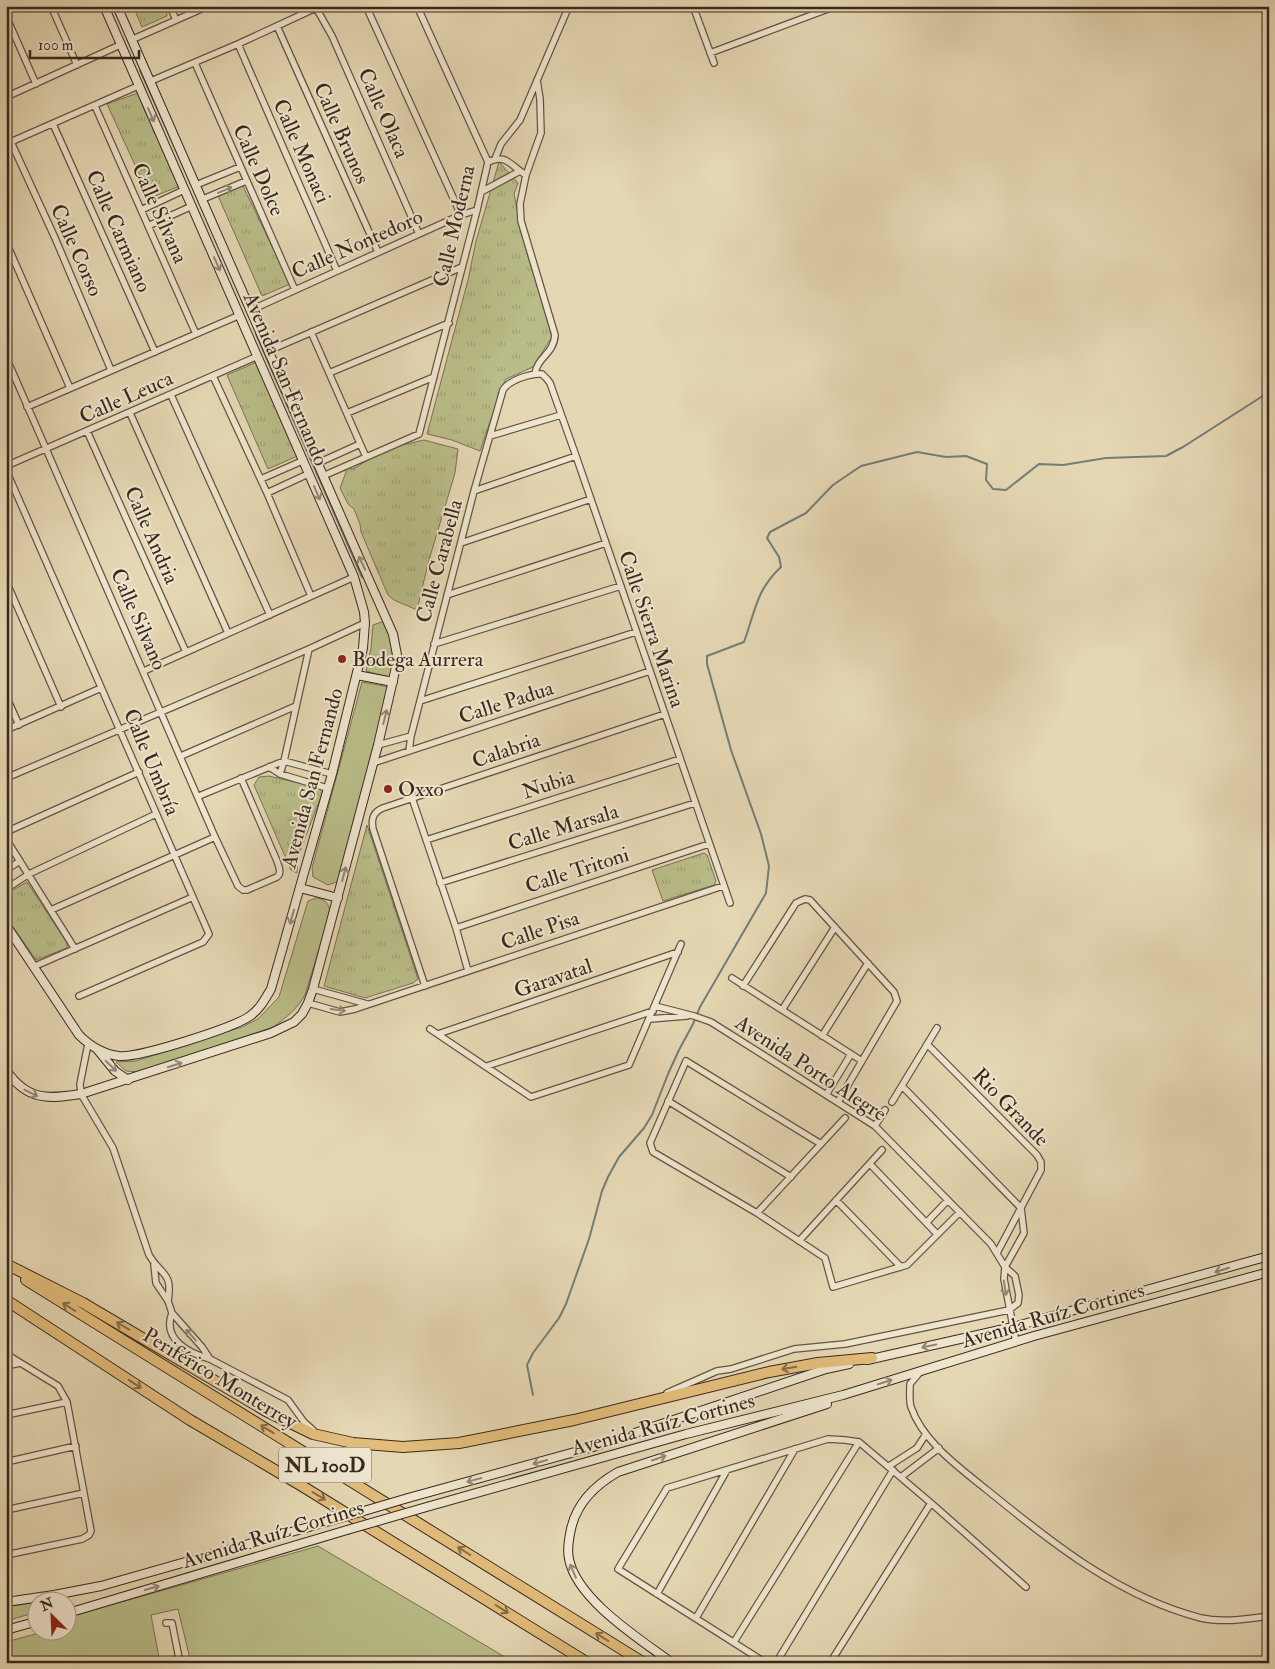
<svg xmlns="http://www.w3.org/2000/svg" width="1275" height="1669" font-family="'IM FELL Double Pica',serif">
<defs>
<pattern id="park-tufts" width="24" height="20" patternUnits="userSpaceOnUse" patternTransform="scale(1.25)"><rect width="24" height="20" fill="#b9bd89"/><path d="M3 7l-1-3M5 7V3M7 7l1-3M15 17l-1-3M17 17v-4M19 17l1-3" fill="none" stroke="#a0a276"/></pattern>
</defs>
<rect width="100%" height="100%" fill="#e5d7b3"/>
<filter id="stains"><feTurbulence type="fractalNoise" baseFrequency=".004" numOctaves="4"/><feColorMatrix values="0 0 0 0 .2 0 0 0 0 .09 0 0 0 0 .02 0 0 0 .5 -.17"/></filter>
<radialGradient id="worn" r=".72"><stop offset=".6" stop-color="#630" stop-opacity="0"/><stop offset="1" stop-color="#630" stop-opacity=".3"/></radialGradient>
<!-- grass -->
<path fill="#b9bd89" stroke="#7a7254" d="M387,620L394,640L392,678L366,671L371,648L373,625Z
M362,682L389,687L339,881L328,885L313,877L312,868Z
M316,898C326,899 329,904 330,913L305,995C297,1009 286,1018 273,1027L139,1072L126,1071L116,1062L136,1061L242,1027L258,1019L279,997L308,901Z
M318,1546L515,1663H191L178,1609L151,1615L160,1663H6V1642L43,1632H68V1623L76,1615Z"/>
<!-- park -->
<path fill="url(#park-tufts)" stroke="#7a7254" d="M133,6H166L167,16L142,27Z
M138,93L144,109L180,186L150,198L107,104Z
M499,162L518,183L514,194L526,250L539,292L555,332L533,367L506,379L502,387L480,451L452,440L427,434L468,280L476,241Z
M242,184L290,284L262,296L219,198V194Z
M257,362L300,455L268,469L227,375Z
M424,440L458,449L455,473L429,560L417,610L394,600L388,595L361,532L360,524L354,509L348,504L340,488L346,472L345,466L353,469L388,448Z
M269,776L324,789L298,856L297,873L291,870L254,785L259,777Z
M367,825L418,979L413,983L365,998L324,986Z
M704,853L707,855L716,881L714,885L663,901L652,870Z
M27,882L67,943V948L36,960L6,917V894Z
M37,1602V1612L6,1621V1607Z"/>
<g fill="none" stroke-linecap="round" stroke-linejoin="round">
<!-- stream -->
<path stroke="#727e78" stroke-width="2" d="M140,70L184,168
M256,334L362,577
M533,1395L527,1365L533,1353L559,1318L566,1304L589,1239L602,1191L608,1177L619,1157L644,1128L652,1115L668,1074L679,1050L693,1024L700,1007L766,893L769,866L761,834L731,750L707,664V656L744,642C755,612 756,590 781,567L779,557L767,538L770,532L806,513L833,485L861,466L917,452L946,457L966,456L987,464L986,480L993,489L1006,490L1039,464L1063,465L1106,458L1166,456L1183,447L1269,392"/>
<!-- street casing -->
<g stroke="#655443" stroke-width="8">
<path id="street" d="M51,6L77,65
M170,6L176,20
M315,6L332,36L419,234
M366,6L461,215
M693,6L714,63
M694,10L704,6
M6,16L36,84
M277,26L378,252
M131,40L208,6
M238,44L337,271
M710,53L836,6
M195,63L295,290
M151,81L238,44L318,7
M6,97L120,45
M95,106L196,334
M53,124L155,352
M11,142L55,238L111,370
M6,144L138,86
M495,159L501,144L520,120L569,6
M488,162C506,153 511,166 526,175L520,204L521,221L555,335C554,354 537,357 535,374
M526,175L541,133L540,99L537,80
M196,185L240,167
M481,192L520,171
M203,199L246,181
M141,210L184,190
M148,226L192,206
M6,242L70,388
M251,310L461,215L477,210
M311,332L366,457
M268,351L462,267
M6,357L215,837L238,886L243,890H247L277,877C282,873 279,867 277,861L241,778
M329,373L449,323
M213,376L267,493L311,596
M171,395L270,615
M27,407L240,315
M130,413L228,633
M347,413L434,377
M87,431L186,652
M490,436L561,415
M318,463L360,444
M6,466L258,356
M6,470L209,934L203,942L79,996
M323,476L419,434L477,210L488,162L417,6
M261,479L302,461
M474,491L576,456
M267,493L308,474
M461,543L591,499
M6,581L61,707
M447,595L606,543
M434,644L621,586
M144,671L354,577
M6,696L19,725
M420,701L636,632
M6,730L101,688
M378,745L411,736
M409,751L411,736L474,491L503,390C509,380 531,373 542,374L547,379L550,383L576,456L730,903
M181,756L296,706
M373,763L650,671
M269,767L280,774L327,788
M280,774L284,761L309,649
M6,778L309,649L365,623
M199,796L284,761L332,774
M412,798L456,928L468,971
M6,832L139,772
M6,839L75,949
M426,840L680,759
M6,870L20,861
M440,883L695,803
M6,889L29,874L156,814
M51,910L215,837
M456,928L709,844
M33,967L193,897
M732,978L862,1061
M425,986L373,829C371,819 373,812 383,808L665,714
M743,986L796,903L805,899L810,900L894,992L897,1001L838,1102
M313,989L367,1004
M308,1003L340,1012L355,1009L723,886
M655,1006L694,1016L711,1022L875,1126L991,1244L1005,1267L1015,1276L1019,1295L1018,1303L1009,1310L845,1344L794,1349L731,1369L717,1371L667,1393
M782,1010L835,927
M650,1019L687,1016
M430,1029L531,1097L629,1065L681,944
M438,1034L678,952
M822,1036L868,963
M88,1044L80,1084L81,1094L113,1148L149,1255C161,1276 173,1271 168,1301
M927,1044L1037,1155L1041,1162V1170L997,1253
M487,1066L653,1011
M902,1086L1021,1208L1024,1233L1005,1267L1004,1279L1016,1342
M826,1095L851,1054
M668,1101L791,1177
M892,1102L937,1028
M875,1126L885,1110
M821,1144L686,1061L650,1143L653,1152L757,1213L825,1258L833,1287L907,1265L960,1212
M870,1164L937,1234
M836,1200L901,1267
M757,1213L845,1118
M927,1222L948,1200
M799,1241L882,1150
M154,1265L156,1283L168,1301L172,1313L202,1347L210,1359
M172,1313C162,1339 188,1353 210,1359L288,1400L304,1422L313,1430
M6,1354L58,1386L67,1402L91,1531L89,1535L82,1539L6,1555
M6,1366L20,1363
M921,1371L910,1384C910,1391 909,1401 911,1407C923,1442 960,1468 987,1490C1051,1542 1119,1597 1201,1618C1223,1623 1247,1619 1269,1616
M6,1415L67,1402
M6,1462L76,1446
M889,1466L917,1448L926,1434
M901,1477L939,1448
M931,1503L1026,1587
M6,1510L84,1493
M657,1594L727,1470
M696,1618L795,1449
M166,1623H172L180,1663
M734,1642L859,1442
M766,1663L618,1569L667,1488L828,1439L845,1440L859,1442L931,1503L830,1663
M776,1663L893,1470"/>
</g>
<!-- secondary casing -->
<g stroke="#3a281e" stroke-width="10">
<path id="secondary" d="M357,675L393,682
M300,888L338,898
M6,925L79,1035C90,1046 103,1054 119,1056C139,1058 233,1028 250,1016C260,1009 265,999 271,989L332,774L363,648L365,623L364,612L354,577L104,6
M97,1049L115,1071L128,1080
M6,1070C27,1101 48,1099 81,1094L271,1033L294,1022L302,1014L308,1003L313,989L378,745L396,667L397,655L393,634L354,546L117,6
M867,1360L1013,1327L1269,1256
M408,1498L593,1447L826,1369L849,1364
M430,1506L686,1434L843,1395L1034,1336L1269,1272
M6,1602L54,1595L101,1586L323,1523
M68,1613L347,1530
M6,1630L38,1621
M672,1663C640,1639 577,1600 569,1559C567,1550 569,1538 571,1529C577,1502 595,1485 618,1472L827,1404"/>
</g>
<!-- highway casing -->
<g stroke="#3a281e" stroke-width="12">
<path id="highway" d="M6,1264L83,1303L266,1411L313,1434L353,1443L403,1447L459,1443L574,1420L769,1372L818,1363L872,1358
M26,1280L644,1663
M6,1300L190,1420L302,1486L588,1663"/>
</g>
<!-- street -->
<use href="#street" stroke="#eee5ce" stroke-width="5.5"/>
<!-- secondary -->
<use href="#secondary" stroke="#eee5ce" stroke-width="8"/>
<!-- highway -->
<use href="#highway" stroke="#e2bc7a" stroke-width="10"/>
<!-- secondary-bridge casing -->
<g stroke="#3a281e" stroke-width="10" stroke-linecap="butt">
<path id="secondary-bridge" d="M323,1523L408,1498
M347,1530L430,1506"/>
</g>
<!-- secondary-bridge -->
<use href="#secondary-bridge" stroke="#eee5ce" stroke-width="8"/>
</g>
<!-- one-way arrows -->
<defs><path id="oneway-shaft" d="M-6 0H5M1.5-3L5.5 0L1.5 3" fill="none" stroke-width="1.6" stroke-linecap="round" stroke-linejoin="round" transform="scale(1.25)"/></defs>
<g stroke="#948676">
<use href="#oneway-shaft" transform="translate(151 115) rotate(66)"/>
<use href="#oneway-shaft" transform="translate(225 190) rotate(-23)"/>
<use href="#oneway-shaft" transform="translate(217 264) rotate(66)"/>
<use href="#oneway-shaft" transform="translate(317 493) rotate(66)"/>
<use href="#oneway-shaft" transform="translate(362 563) rotate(-115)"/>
<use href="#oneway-shaft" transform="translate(385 717) rotate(-76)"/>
<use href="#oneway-shaft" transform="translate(344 874) rotate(-75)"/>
<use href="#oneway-shaft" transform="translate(292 917) rotate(106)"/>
<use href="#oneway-shaft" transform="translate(338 1010) rotate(8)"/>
<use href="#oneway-shaft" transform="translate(175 1065) rotate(-18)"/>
<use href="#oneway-shaft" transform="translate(111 1066) rotate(44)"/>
<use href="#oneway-shaft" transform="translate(31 1093) rotate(27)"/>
<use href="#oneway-shaft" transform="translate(1222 1270) rotate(163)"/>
<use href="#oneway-shaft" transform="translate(1005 1288) rotate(81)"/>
<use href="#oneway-shaft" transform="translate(191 1335) rotate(-131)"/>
<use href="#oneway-shaft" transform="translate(929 1346) rotate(168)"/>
<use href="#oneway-shaft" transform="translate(885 1382) rotate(-17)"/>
<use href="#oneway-shaft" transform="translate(659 1458) rotate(-19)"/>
<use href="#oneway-shaft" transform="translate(540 1462) rotate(164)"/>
<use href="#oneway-shaft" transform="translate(474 1480) rotate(165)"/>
<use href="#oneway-shaft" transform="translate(573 1571) rotate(-113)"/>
<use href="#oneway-shaft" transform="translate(152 1588) rotate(-16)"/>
</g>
<g stroke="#866b47">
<use href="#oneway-shaft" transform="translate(69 1307) rotate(-148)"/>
<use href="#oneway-shaft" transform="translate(123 1326) rotate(-150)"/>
<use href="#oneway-shaft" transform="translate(789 1368) rotate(171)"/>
<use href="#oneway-shaft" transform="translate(135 1384) rotate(33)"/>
<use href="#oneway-shaft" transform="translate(267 1429) rotate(-149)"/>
<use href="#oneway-shaft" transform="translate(319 1496) rotate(31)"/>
<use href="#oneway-shaft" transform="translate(464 1551) rotate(-148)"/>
<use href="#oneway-shaft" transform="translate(502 1609) rotate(32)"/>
<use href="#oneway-shaft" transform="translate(602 1637) rotate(-148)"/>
</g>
<!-- markers -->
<g fill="#8f2418" stroke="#eee5ce" stroke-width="2">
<circle cx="342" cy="659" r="5"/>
<circle cx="388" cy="789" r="5"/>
</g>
<g text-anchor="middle" stroke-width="4" stroke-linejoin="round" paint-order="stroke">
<!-- shield labels -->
<rect fill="#eee5ce" stroke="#706153" stroke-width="1" x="279" y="1447.5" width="92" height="35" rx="4"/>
<g font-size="20" font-weight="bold" fill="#3a281e">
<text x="325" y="1472">NL 100D</text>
</g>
<!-- street labels -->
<g font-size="21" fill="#3a281e" stroke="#eee5ce">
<text transform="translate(384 113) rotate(66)" y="7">Calle Olaca</text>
<text transform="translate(342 133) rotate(66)" y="7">Calle Brunos</text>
<text transform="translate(302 151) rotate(66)" y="7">Calle Monaci</text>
<text transform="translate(259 170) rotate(66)" y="7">Calle Dolce</text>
<text transform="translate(160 213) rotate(66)" y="7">Calle Silvana</text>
<text transform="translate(454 226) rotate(-77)" y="7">Calle Moderna</text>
<text transform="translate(119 231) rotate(66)" y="7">Calle Carmiano</text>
<text transform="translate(357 244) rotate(-24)" y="7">Calle Nontedoro</text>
<text transform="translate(77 250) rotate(66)" y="7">Calle Corso</text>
<text transform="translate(286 379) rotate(67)" y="7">Avenida San Fernando</text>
<text transform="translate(126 397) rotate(-24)" y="7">Calle Leuca</text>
<text transform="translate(152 535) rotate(66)" y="7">Calle Andria</text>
<text transform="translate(439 561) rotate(-75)" y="7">Calle Carabella</text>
<text transform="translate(139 619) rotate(66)" y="7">Calle Silvano</text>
<text transform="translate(652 629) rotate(71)" y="7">Calle Sierra Marina</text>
<text transform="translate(506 702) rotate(-18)" y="7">Calle Padua</text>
<text transform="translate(506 750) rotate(-19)" y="7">Calabria</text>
<text transform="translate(152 762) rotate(67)" y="7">Calle Umbría</text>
<text transform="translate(312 778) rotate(-75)" y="7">Avenida San Fernando</text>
<text transform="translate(548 784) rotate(-18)" y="7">Nubia</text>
<text transform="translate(563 827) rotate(-17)" y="7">Calle Marsala</text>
<text transform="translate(577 870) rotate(-18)" y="7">Calle Tritoni</text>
<text transform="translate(540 930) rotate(-19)" y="7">Calle Pisa</text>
<text transform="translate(553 978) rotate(-19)" y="7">Garavatal</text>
<text transform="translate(811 1068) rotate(33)" y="7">Avenida Porto Alegre</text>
<text transform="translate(1011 1107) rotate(46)" y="7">Rio Grande</text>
<text transform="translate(1053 1315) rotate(-16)" y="7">Avenida Ruíz Cortines</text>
<text transform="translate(220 1378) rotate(31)" y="7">Periférico Monterrey</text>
<text transform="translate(663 1424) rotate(-15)" y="7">Avenida Ruíz Cortines</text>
<text transform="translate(273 1534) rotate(-17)" y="7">Avenida Ruíz Cortines</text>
</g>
<!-- poi labels -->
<g font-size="21" fill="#3a281e" stroke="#eee5ce" text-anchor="start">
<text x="352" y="666">Bodega Aurrera</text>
<text x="398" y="796">Oxxo</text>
</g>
</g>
<!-- margin -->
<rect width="1275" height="1669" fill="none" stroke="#e5d7b3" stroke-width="25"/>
<rect x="8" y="8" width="1260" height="1654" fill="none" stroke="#3a281e" stroke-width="2.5"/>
<rect x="12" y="12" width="1250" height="1644" fill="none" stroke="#3a281e"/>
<!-- north arrow -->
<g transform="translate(52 1616) rotate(336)"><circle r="24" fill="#eee5ce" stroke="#a69988"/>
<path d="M0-4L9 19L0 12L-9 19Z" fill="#8f2418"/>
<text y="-8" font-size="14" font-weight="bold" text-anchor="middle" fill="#3a281e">N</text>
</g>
<!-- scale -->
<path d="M30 50v8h109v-8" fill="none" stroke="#3a281e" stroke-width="2.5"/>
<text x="38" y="50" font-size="15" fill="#3a281e" stroke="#eee5ce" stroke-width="4" paint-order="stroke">100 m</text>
<rect width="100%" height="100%" filter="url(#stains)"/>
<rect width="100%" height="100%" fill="url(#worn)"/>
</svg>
